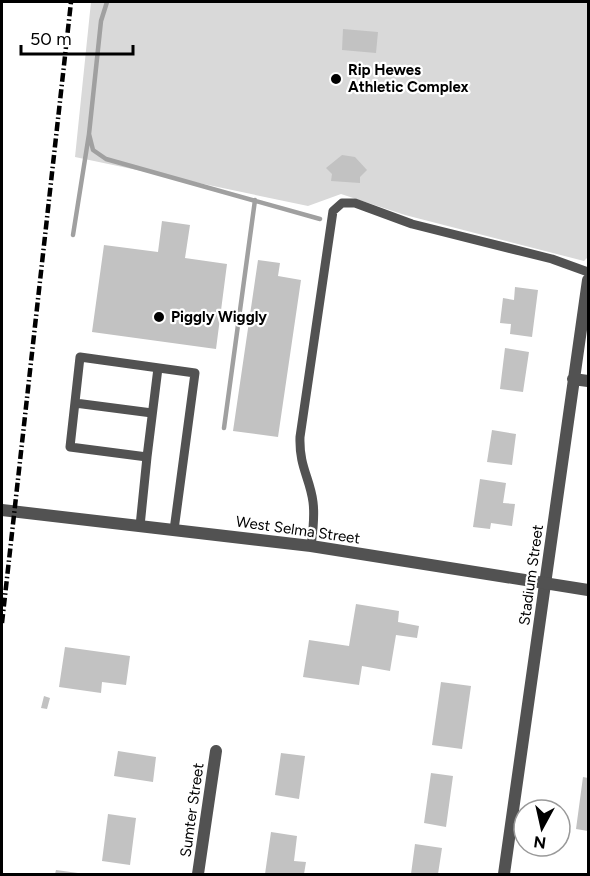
<svg xmlns="http://www.w3.org/2000/svg" width="590" height="876" font-family="Figtree,sans-serif">
<rect width="100%" height="100%" fill="#fff"/>
<!-- green -->
<path fill="#d9d9d9" d="M91,2H588V257L584,261L405,215L341,194L308,206L75,157Z"/>
<g fill="none" stroke-linecap="round" stroke-linejoin="round">
<!-- stream -->
<path stroke="#a0a0a0" stroke-width="4.5" d="M89,134L93,150L106,159L320,219
M73,235L89,134L101,21L107,2
M224,428L255,200"/>
</g>
<!-- building -->
<path fill="#c2c2c2" d="M343,29L378,32L376,53L342,50Z
M342,155L355,157L367,170L360,177V183L331,181L332,174L326,168Z
M162,221L190,225L185,258L227,264L216,349L92,332L104,245L158,252Z
M258,260L280,263L278,276L301,280L278,437L233,431Z
M515,287L538,290L532,337L510,334L511,324L500,323L503,298L514,300Z
M505,348L529,352L523,392L500,389Z
M492,430L516,434L512,465L487,462Z
M480,479L506,483L503,503L515,504L512,526L491,523L490,529L473,527Z
M356,604L399,611L398,622L419,626L417,638L396,635L390,671L362,666L359,685L303,677L309,640L349,646Z
M65,647L130,656L126,685L102,682L101,693L59,687Z
M441,682L471,686L462,749L432,745Z
M44,696L50,698L47,709L41,708Z
M118,751L156,757L153,782L114,776Z
M281,753L305,756L299,799L275,795Z
M431,773L453,776L446,827L424,823Z
M583,777L588,778V831L576,829Z
M108,814L136,818L130,865L102,861Z
M271,832L297,836L294,861L306,862L304,874H265Z
M415,844L442,848L438,874H411Z
M56,870L78,873V874H55Z"/>
<g fill="none" stroke-linecap="round" stroke-linejoin="round">
<!-- service -->
<path stroke="#525252" stroke-width="9" d="M75,403L152,413
M147,457L158,368
M140,526L147,457L70,447L80,357L195,373L174,530
M311,546C313,531 315,517 313,502C310,478 299,467 300,437L333,211L342,203H355L412,224L552,259L588,272"/>
<!-- minor -->
<path stroke="#525252" stroke-width="12" d="M573,379L588,381
M198,874L216,751
M504,874L588,280"/>
<!-- tertiary -->
<path stroke="#525252" stroke-width="12" d="M2,510L311,546L588,590"/>
<!-- rail -->
<path stroke="#000" stroke-width="4.5" stroke-dasharray="9 3 1.5 3" stroke-linecap="butt" d="M2,623L71,2"/>
</g>
<!-- markers -->
<g fill="#000" stroke="#fff" stroke-width="2">
<circle cx="336" cy="79" r="6"/>
<circle cx="159" cy="317" r="6"/>
</g>
<g text-anchor="middle" stroke-width="4.5" stroke-linejoin="round" paint-order="stroke">
<!-- poi labels -->
<g font-size="15" font-weight="bold" fill="#000" stroke="#fff" text-anchor="start">
<text x="348" y="75">Rip Hewes<tspan x="348" dy="17">Athletic Complex</tspan></text>
<text x="171" y="322">Piggly Wiggly</text>
</g>
<!-- street labels -->
<g font-size="15" fill="#000" stroke="#fff">
<text transform="translate(298 530) rotate(8)" y="5">West Selma Street</text>
<text transform="translate(531 575) rotate(-82)" y="5">Stadium Street</text>
<text transform="translate(192 810) rotate(-82)" y="5">Sumter Street</text>
</g>
</g>
<!-- border -->
<rect width="590" height="876" fill="none" stroke="#000000" stroke-width="6"/>
<!-- north arrow -->
<g transform="translate(542 828) rotate(188)"><circle r="28" fill="#ffffff" stroke="#999999" stroke-width="1.5"/>
<path d="M0-4.5L10 22L0 15L-10 22Z" fill="#000000"/>
<text y="-9" font-size="16" font-weight="bold" text-anchor="middle" fill="#000000">N</text>
</g>
<!-- scale -->
<path d="M21 45v9h112v-9" fill="none" stroke="#000000" stroke-width="3"/>
<text x="30" y="45" font-size="18" fill="#000000" stroke="#ffffff" stroke-width="4.5" paint-order="stroke">50 m</text>
</svg>
